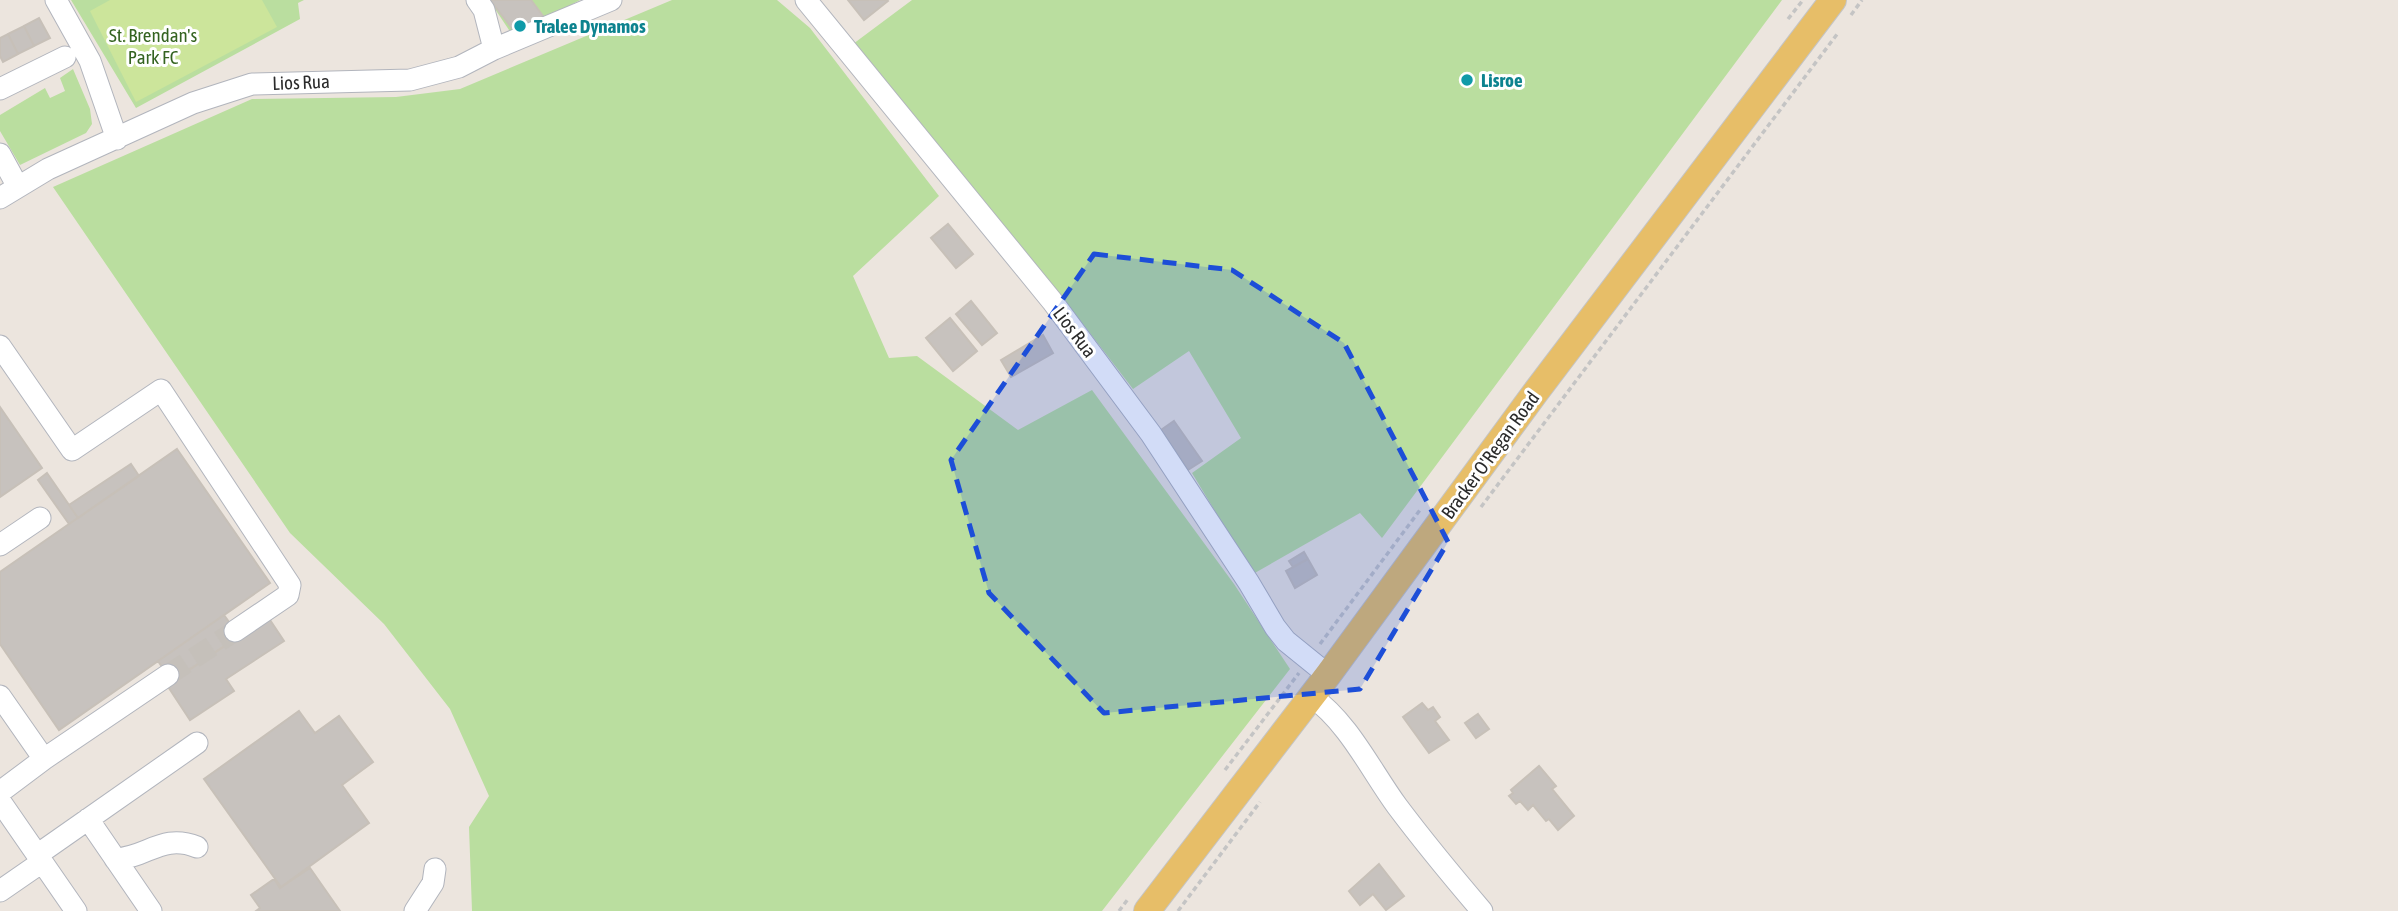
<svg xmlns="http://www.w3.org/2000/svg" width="2398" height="911" font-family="'Asap Condensed',sans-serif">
<rect width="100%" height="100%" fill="#ece5de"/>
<!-- green -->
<path fill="#bade9f" d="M71,0H304L298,3L300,19L136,108Z
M489,0H580L513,36Z
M672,0H777L810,28L939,196L853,276L889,358L917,356L1018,430L1092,390L1234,584L1290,669L1102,911H472L469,827L489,796L450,709L384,624L290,533L53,187L252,99L396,97L460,89Z
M912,0H1782L1382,538L1360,513L1253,574L1192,473L1241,438L1189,351L1133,389L1069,306L853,44Z
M73,69L90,109L92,124L86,133L20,165L0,131V115L45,88L50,98L65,91L60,78Z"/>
<!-- pitch -->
<path fill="#cce59b" d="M110,0H262L277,27L136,102L90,11Z"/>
<!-- building -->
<path fill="#c7c2be" stroke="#c7c0b8" stroke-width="2" d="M490,0H531L543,16L518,36Z
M848,0H887L888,1L864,20Z
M39,18L50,38L34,46L24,26Z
M24,26L34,46L18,54L8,34Z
M8,34L18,54L3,62L0,56V38Z
M948,224L973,254L956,268L931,238Z
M971,301L997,333L982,345L956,314Z
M950,318L977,351L953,371L926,338Z
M1043,335L1053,353L1011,377L1001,360Z
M0,407L42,468L0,497Z
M1174,421L1202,461L1188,470L1161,430Z
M177,449L270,583L59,730L0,644V572Z
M131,464L139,476L78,518L69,505Z
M47,473L78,518L69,524L38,480Z
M1304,552L1308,559L1293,567L1289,561Z
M1308,559L1317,575L1295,588L1286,571Z
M224,615L239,636L172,681L158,661Z
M268,617L284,641L226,679L234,691L190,720L167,685Z
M1422,703L1428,710L1433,707L1440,717L1435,721L1449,740L1429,753L1403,717Z
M299,711L315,733L339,716L373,762L342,785L369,823L281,887L204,779Z
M1478,714L1489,729L1476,738L1465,723Z
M1539,766L1556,786L1552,789L1574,816L1558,830L1549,819L1546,821L1533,805L1528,810L1520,801L1516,804L1509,796L1513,793L1511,790Z
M1379,864L1404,896L1386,910L1373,894L1360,905L1349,891Z
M310,868L340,911H256L260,908L251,895L274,879L280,888Z"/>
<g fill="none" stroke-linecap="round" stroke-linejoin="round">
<!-- minor-tunnel -->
<path stroke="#c5c0ba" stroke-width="21" stroke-dasharray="21 10" stroke-linecap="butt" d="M168,675L235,631"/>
<!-- minor casing -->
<g stroke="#b2b5bd" stroke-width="23">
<path id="minor" d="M56,0L90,61L117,139
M477,0L484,10L494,49
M806,0L1052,301L1151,434L1249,583L1275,627L1286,641L1328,675
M0,89L65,57
M0,154L18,187
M0,198L48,169L193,103L252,84L410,80L459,67L494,49L611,0
M0,346L72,450L161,390L290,585L288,595L235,631
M0,545L40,518
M0,696L44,759L0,792
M1311,696C1349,723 1370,769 1397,806C1424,842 1453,877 1482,911
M44,759L168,675
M0,801L76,911
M88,819L151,911
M37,855L197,743
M115,859C147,858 162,833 197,847
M0,891L42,862
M415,911L433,883L435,869"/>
</g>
<!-- major casing -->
<g stroke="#c4c4c4" stroke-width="28">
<path id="major" d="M1147,911L1328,675L1535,393L1833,0"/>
</g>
<!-- path -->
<path stroke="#c4c4c4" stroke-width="3.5" stroke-dasharray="5 3.5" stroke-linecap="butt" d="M1851,15L1862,0
M1788,19L1803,0
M1481,507L1838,33
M1320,644L1420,510
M1225,770L1299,673
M1119,911L1128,899
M1178,911L1260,802"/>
<!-- minor -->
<use href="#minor" stroke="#fff" stroke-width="21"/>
<!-- major -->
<use href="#major" stroke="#e7be68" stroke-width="26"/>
</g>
<!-- marked area -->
<path fill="#1d4ed8" fill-opacity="0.2" stroke="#1d4ed8" stroke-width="5" stroke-dasharray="14 9" stroke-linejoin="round" d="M1094,254L1232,270L1344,343L1448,542L1360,689L1104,713L989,593L951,460Z"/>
<!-- markers -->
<g fill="#0f9aa8" stroke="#fff" stroke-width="2.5">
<circle cx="520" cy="26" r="7"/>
<circle cx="1467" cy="80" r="7"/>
</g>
<g text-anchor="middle" stroke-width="6" stroke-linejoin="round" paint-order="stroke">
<!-- culture labels -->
<g font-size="19" font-weight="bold" fill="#0d838f" stroke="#fff" text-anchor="start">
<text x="534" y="33">Tralee Dynamos</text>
<text x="1481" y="87">Lisroe</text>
</g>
<!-- park labels -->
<g font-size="19" fill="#346320" stroke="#fff">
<text x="153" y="42">St. Brendan's<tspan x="153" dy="22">Park FC</tspan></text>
</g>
<!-- street labels -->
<g font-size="19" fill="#2b2b2b" stroke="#fff">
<text transform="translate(301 82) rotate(-2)" y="7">Lios Rua</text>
<text transform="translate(1075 332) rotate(53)" y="7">Lios Rua</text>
<text transform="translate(1490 455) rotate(-54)" y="7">Bracker O'Regan Road</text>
</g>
</g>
</svg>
